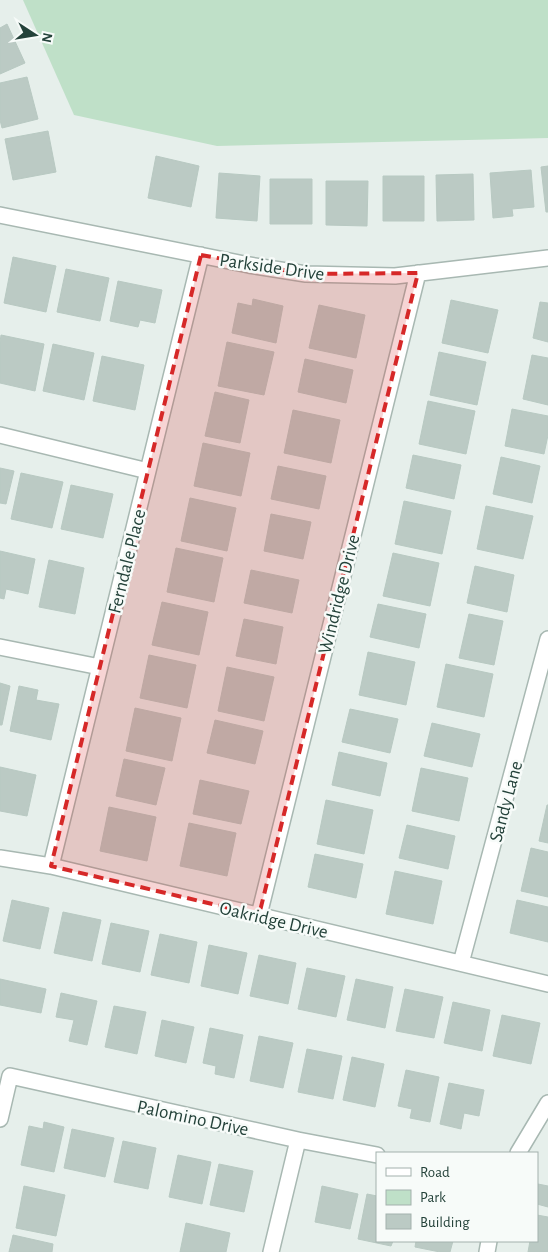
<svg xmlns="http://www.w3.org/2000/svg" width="548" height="1252" font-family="'Alegreya Sans',sans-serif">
<rect width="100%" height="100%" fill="#e6efeb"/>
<!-- green -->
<path fill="#bfe0c8" d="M23,0H548V138L217,146L74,115Z"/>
<!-- building -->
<path fill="#bbcac4" stroke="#b8c9c2" d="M7,24L25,63L0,74V28Z
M27,77L38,119L2,128L0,120V83Z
M48,131L56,172L13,180L5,139Z
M156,156L199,166L191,207L148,198Z
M548,166V212H546L541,167Z
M531,170L534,207L512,209L513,216L493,218L490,173Z
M219,173L260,176L257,221L216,218Z
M473,174L474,220L437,221L436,175Z
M383,176H424V221H383Z
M270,179H312V224H270Z
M326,181H368L367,226L326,225Z
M13,257L56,266L46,312L4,303Z
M66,269L109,278L100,321L57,312Z
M118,281L162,290L155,323L140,320L138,327L110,321Z
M253,299L283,306L276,343L232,333L238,303L252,306Z
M451,300L498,310L488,353L442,343Z
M540,302L548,303V342L533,338Z
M319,305L365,315L356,358L309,348Z
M1,335L44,344L35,391L0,383V342Z
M227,342L274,352L264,395L218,386Z
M53,344L94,353L84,400L43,391Z
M439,352L486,362L477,405L430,395Z
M532,355L548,358V405L523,399Z
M102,356L144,365L135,410L93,401Z
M305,359L353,370L346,403L298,392Z
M215,392L249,400L240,443L205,436Z
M428,401L475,411L466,454L419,444Z
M512,409L548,416V435L544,454L505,446Z
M293,410L340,420L331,463L284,453Z
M203,443L250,453L241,496L194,486Z
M413,455L461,465L454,499L406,488Z
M501,457L540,466L532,503L493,494Z
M278,466L326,476L319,509L271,499Z
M0,468L14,471L6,504L0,503Z
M21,473L63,482L52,528L11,519Z
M71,485L113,494L103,538L61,529Z
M190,498L236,508L227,551L181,541Z
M404,501L451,511L442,554L395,544Z
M486,506L533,516L523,559L477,549Z
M271,514L311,522L303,559L264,551Z
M176,548L223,558L214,602L167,592Z
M0,551L35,559L28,594L6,589L4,599L0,598Z
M393,553L439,563L430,606L383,596Z
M49,560L84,568L75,614L39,607Z
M475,566L514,575L507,612L467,603Z
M251,570L299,580L292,613L244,603Z
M162,602L208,612L199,655L152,645Z
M378,604L426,614L419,648L370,637Z
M469,614L503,621L494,665L459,658Z
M244,619L283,627L276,664L236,656Z
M368,652L415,662L406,705L359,695Z
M149,655L196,665L187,708L140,698Z
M446,664L493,674L484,717L437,707Z
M227,667L274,677L264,721L218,711Z
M0,683L10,686L2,725H0Z
M19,686L38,690L36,700L59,704L51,740L10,731Z
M135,708L181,718L172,761L126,751Z
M350,709L398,719L390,753L342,742Z
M215,720L263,731L255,764L207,753Z
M432,723L480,734L472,767L424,756Z
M339,752L387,763L380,796L332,785Z
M124,759L165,768L156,805L116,796Z
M0,767L36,775L27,816L0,811Z
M421,768L468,778L459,821L412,811Z
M200,780L249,791L241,824L193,814Z
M326,800L373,810L364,854L317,844Z
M547,805H548V843L539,841Z
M109,807L156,817L147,861L100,851Z
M189,823L236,833L227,876L180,866Z
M407,825L455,836L448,869L399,858Z
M531,848L548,852V897L521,891Z
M315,854L363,864L356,898L308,887Z
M395,871L442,881L433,924L386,914Z
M12,900L49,908L40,949L3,941Z
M517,900L548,907V942L510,933Z
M63,912L101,920L92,961L54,953Z
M111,923L149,931L140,972L102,964Z
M160,934L197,942L189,983L151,975Z
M209,945L247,953L238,994L201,986Z
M259,955L296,963L288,1004L250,996Z
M307,968L345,976L336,1017L298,1009Z
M0,979L46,989L41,1013L0,1005Z
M356,979L393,987L385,1028L347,1020Z
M405,989L443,997L434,1038L396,1031Z
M61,993L97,1001L87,1045L69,1041L74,1020L56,1017Z
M453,1002L490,1010L482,1051L444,1043Z
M114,1006L146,1012L137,1054L105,1047Z
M502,1015L540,1023L531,1064L493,1056Z
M162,1020L194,1027L186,1063L155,1056Z
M210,1028L243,1035L234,1078L215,1074L216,1066L203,1063Z
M259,1036L293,1043L283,1088L250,1081Z
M307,1049L342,1056L333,1099L298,1092Z
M352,1057L384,1064L375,1107L343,1100Z
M406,1070L439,1077L430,1122L410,1118L412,1109L398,1106Z
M449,1083L484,1090L479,1116L464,1113L461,1129L440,1124Z
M44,1122L64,1127L54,1172L21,1165L29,1126L43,1129Z
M72,1129L114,1138L105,1177L64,1168Z
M123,1141L156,1148L148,1189L114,1182Z
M178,1155L211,1162L202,1204L169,1197Z
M219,1164L253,1171L244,1212L210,1205Z
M538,1184L548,1186V1207L537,1204V1191Z
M24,1186L65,1195L56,1236L16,1228Z
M322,1186L358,1194L350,1229L315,1222Z
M367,1194L377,1196V1241H393L391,1246L358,1239Z
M537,1215L548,1217V1252H528L530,1241H537Z
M186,1223L230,1233L226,1252H180Z
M13,1235L53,1244L52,1252H9Z
M416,1241H453L450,1252H440L415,1247Z"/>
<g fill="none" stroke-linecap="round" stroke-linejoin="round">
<!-- minor casing -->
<g stroke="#a8b8b2" stroke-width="18">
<path id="minor" d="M0,215L249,265L306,274L395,276L548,258
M0,435L148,471
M0,647L100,667
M0,858L51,866L548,984
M51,866L201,255
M259,915L418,273
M461,963L548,639
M0,1119L10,1076L298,1140L377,1155
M518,1153L548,1103
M271,1252L298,1140
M487,1252L489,1241"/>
</g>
<!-- minor -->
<use href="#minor" stroke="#fff" stroke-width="15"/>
</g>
<!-- marked area -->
<path fill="#d62828" fill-opacity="0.2" stroke="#d62828" stroke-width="4" stroke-dasharray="10 6" stroke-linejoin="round" d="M201,255L306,274L418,273L259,915L51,866Z"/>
<g text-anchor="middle" stroke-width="5" stroke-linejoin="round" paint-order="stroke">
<!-- street labels -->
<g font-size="19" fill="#24423a" stroke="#f7fbf9">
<text transform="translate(272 266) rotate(8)" y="7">Parkside Drive</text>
<text transform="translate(126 561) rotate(-76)" y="7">Ferndale Place</text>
<text transform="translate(338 594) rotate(-76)" y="7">Windridge Drive</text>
<text transform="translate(505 801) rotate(-75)" y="7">Sandy Lane</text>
<text transform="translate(274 919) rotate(13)" y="7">Oakridge Drive</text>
<text transform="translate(193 1117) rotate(12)" y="7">Palomino Drive</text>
</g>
</g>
<!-- legend -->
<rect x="376" y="1152" width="162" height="90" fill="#f7fbf9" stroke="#a3b1ad"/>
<rect x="386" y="1168" width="25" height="8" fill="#ffffff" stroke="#a3b1ad"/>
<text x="420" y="1177" font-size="15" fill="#24423a">Road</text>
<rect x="386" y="1190" width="25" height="15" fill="#bfe0c8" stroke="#a3b1ad"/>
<text x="420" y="1202" font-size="15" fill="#24423a">Park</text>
<rect x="386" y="1214" width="25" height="15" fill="#bbcac4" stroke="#a3b1ad"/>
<text x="420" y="1227" font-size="15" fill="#24423a">Building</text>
<!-- north arrow -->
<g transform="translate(35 35) rotate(102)" stroke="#f7fbf9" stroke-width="4" paint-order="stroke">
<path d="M0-4L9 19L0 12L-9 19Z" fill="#24423a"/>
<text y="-8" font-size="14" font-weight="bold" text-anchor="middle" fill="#24423a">N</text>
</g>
</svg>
